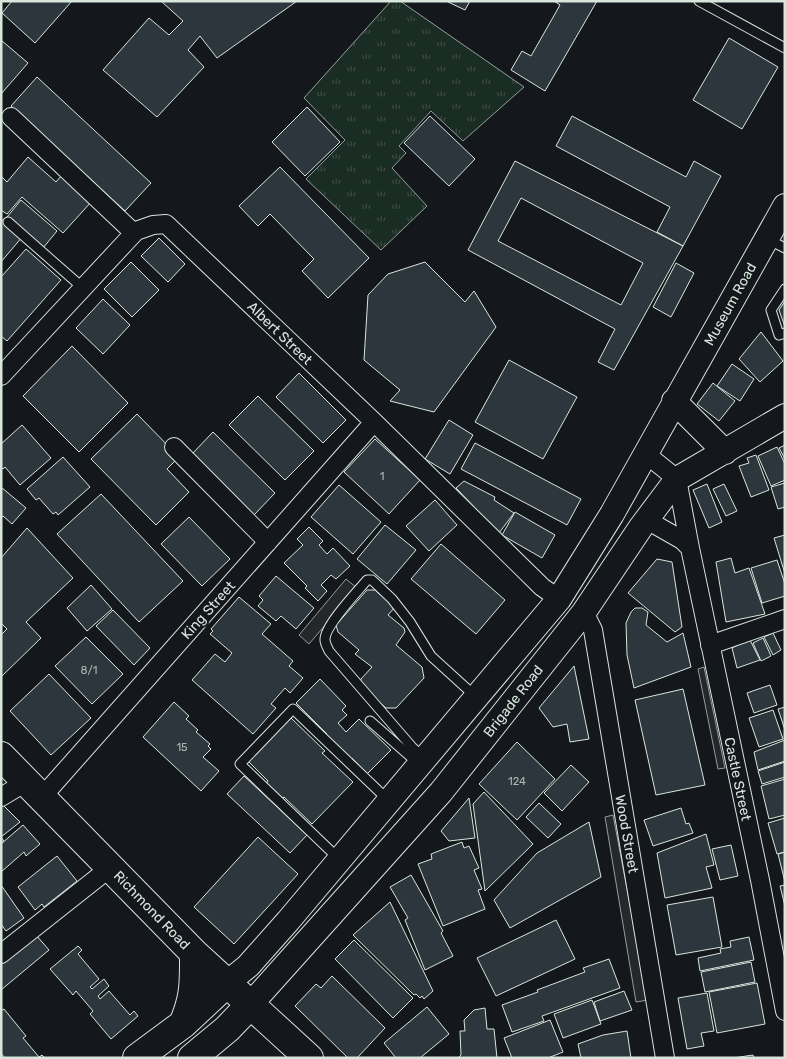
<svg xmlns="http://www.w3.org/2000/svg" width="786" height="1059" font-family="Rubik,sans-serif">
<defs>
<pattern id="park-tufts" width="24" height="20" patternUnits="userSpaceOnUse" patternTransform="scale(1.25)"><rect width="24" height="20" fill="#1a2d24"/><path d="M3 7l-1-3M5 7V3M7 7l1-3M15 17l-1-3M17 17v-4M19 17l1-3" fill="none" stroke="#3b4b43"/></pattern>
</defs>
<rect width="100%" height="100%" fill="#14181c"/>
<!-- park -->
<path fill="url(#park-tufts)" stroke="#939e99" d="M391,1H400L524,87L463,141L431,111L399,146L406,153L392,168L427,206L381,250L306,179L345,140L304,98Z"/>
<!-- parking -->
<path fill="#24282b" stroke="#939e99" d="M346,579L357,588L309,644L299,635Z
M704,667L725,768L718,769L698,669Z
M613,815L648,1000L636,1002L605,817Z"/>
<!-- building -->
<path fill="#2c363c" stroke="#d8e6dc" fill-rule="evenodd" d="M12,1H72L35,43L2,13Z
M161,1H297L217,58L200,36L188,50L204,67L157,117L103,70L149,18L169,35L183,21Z
M446,1H470L465,10Z
M554,1H597L545,91L511,70L522,51L531,56L560,5Z
M729,38L778,67L742,129L693,100Z
M1,40L28,63L1,94Z
M37,77L151,183L125,211L11,106Z
M307,107L340,142L305,176L272,142Z
M430,116L475,159L449,186L404,143Z
M572,116L686,177L694,161L721,176L683,246L657,232L670,207L556,146Z
M28,157L56,182L62,175L92,201L63,233L22,197L7,214L1,210V176L7,182Z
M515,161L683,246L614,370L598,362L615,329L468,250ZM521,198L643,263L621,305L498,241Z
M280,167L369,258L328,298L302,271L314,259L270,214L258,226L239,206Z
M21,200L57,231L43,248L7,217Z
M1,219L23,236L1,262Z
M159,238L185,264L168,282L141,256Z
M26,249L61,280L7,341L1,336V277Z
M131,262L159,290L132,317L104,289Z
M425,262L465,302L474,291L496,327L434,412L390,401L400,390L364,360L368,295L388,274Z
M676,263L694,273L671,317L653,307Z
M103,299L130,325L103,354L76,328Z
M785,301V327L779,310Z
M761,332L783,361L760,382L739,359Z
M72,346L128,403L79,452L23,396Z
M509,360L577,397L543,459L475,422Z
M732,364L754,379L740,401L717,386Z
M299,373L346,420L323,443L276,397Z
M713,383L735,401L719,421L697,404Z
M258,396L314,451L285,480L229,425Z
M137,414L179,457L167,469L189,492L156,525L91,459Z
M449,420L473,435L450,474L425,459Z
M22,425L51,458L20,485L5,467L3,469L1,467V444Z
M213,432L275,493L254,515L192,454Z
M375,439L420,480L389,514L344,472Z
M475,443L581,499L567,525L461,469Z
M785,445V459L779,448Z
M777,447L785,464V480L771,486L758,456Z
M756,455L769,490L751,497L739,466L749,463L747,458Z
M63,457L90,487L58,515L56,512L53,514L39,498L36,500L27,489Z
M464,481L495,497L494,500L514,513L499,533L456,488Z
M785,483V507L778,509L771,487Z
M707,484L722,522L709,528L693,490Z
M724,484L737,511L726,516L713,489Z
M339,485L381,522L353,554L311,517Z
M1,487L26,508L12,524L3,516L1,518Z
M101,494L183,581L139,622L57,534Z
M435,500L457,525L429,551L406,526Z
M515,512L555,535L542,558L502,535Z
M189,517L230,559L202,586L161,544Z
M385,525L416,550L387,584L357,559Z
M309,527L323,541L319,545L327,554L333,548L350,566L336,579L331,575L321,585L327,591L318,601L305,588L307,586L284,563L303,545L297,539Z
M27,528L73,578L26,622L41,638L1,677V635L7,629L1,623V558Z
M785,535V574L774,538Z
M441,544L505,600L476,634L411,579Z
M731,558L735,573L749,568L765,614L726,622L716,562Z
M657,559L672,562L682,627L675,632L628,593Z
M777,560L785,584V596L762,603L751,568Z
M276,576L314,608L296,629L281,616L276,621L258,606L263,600L259,596Z
M91,585L112,609L87,631L67,608Z
M367,590H375L395,607L388,615L404,628L405,632L396,645L422,667L424,678L396,708H386L360,686L361,679L372,667L355,654L359,650L338,632L336,625Z
M239,597L271,624L262,634L293,661L289,666L303,678L290,693L285,688L271,704L276,708L253,734L192,680L215,654L225,662L232,653L210,634L213,631L211,629Z
M635,608H642L648,612L646,625L667,642L683,633L691,667L634,688L627,655L626,623L631,612Z
M113,610L150,648L134,665L96,626Z
M773,633L781,650L773,655L764,637Z
M86,637L123,674L92,704L55,666Z
M763,638L771,656L761,661L753,643Z
M750,640L760,660L737,668L732,648L740,644V641Z
M574,666L589,739L570,742L567,724L553,727L539,708Z
M49,674L91,718L51,755L10,711Z
M320,679L346,706L342,710L347,715L338,723L346,732L359,719L391,750L367,774L352,758L349,761L325,737L327,734L296,703Z
M770,685L777,705L754,713L747,693Z
M683,689L705,785L656,795L635,700Z
M174,702L189,716L186,719L198,730L196,732L210,744L208,746L211,749L203,757L219,771L201,791L143,737Z
M785,707V730L778,709Z
M773,710L783,739L759,747L749,718Z
M290,717L325,751L322,753L353,782L312,824L284,797L281,799L266,784L268,781L248,761Z
M785,740V761L758,770L754,752Z
M517,742L555,779L517,820L479,784Z
M785,762V777L762,784L758,771Z
M571,765L589,782L562,811L544,793Z
M244,776L307,835L290,853L227,794Z
M785,779V815L769,819L761,786Z
M484,792L533,844L485,891L473,804Z
M469,798L475,838L449,841L441,831Z
M1,803L20,822L1,837L4,841L1,843Z
M539,803L561,824L548,838L526,817Z
M681,808L686,824L689,823L693,833L653,846L644,820Z
M785,818V852L777,854L768,823Z
M589,822L601,877L510,928L494,900L537,853Z
M23,825L40,844L26,856L24,852L1,872V844Z
M706,834L714,865L706,867L712,888L665,898L657,853Z
M258,837L298,874L234,944L194,907Z
M462,842L464,848L469,846L479,868L474,870L482,889L478,890L485,909L443,926L418,864L432,859L431,854Z
M731,845L738,876L720,880L712,849Z
M785,852V882L778,854Z
M57,856L77,881L44,907L42,904L35,910L18,887Z
M411,875L443,931L441,933L453,956L425,970L405,920L408,918L390,887Z
M1,885L24,918L6,931L1,924Z
M785,885V906L780,886Z
M713,897L722,947L676,955L667,905Z
M390,902L433,991L424,999L422,996L420,998L416,994L414,995L353,935Z
M556,920L575,959L496,996L477,958Z
M36,935L49,950L1,990V964Z
M749,937L754,960L700,971L698,958L721,953L720,949L731,947L730,941Z
M354,940L413,998L393,1018L335,959Z
M78,946L82,950L78,954L99,979L90,987L92,989L104,979L109,986L98,996L100,999L109,991L130,1015L134,1011L138,1016L111,1039L90,1014L93,1011L76,991L73,995L50,969Z
M609,959L620,988L542,1016L544,1021L512,1032L502,1005L538,992L537,990L585,972L583,968Z
M751,962L755,982L705,992L701,972Z
M332,976L385,1028L357,1058H348L295,1006L316,984L321,988Z
M757,983L765,1024L717,1033L709,992Z
M624,991L632,1010L600,1021L594,1002Z
M707,993L714,1031L701,1033L704,1046L687,1049L678,998Z
M592,1000L601,1024L563,1038L554,1014Z
M427,1007L449,1034L420,1058H396L384,1043Z
M485,1008L487,1029H494L497,1058H458L461,1055L460,1031H465L464,1020L474,1010Z
M4,1009L26,1036L23,1038L39,1057L42,1055L45,1058H5L1,1053V1011Z
M550,1020L563,1052L548,1058H512L504,1038Z
M627,1031L631,1058H581L578,1044L603,1035Z
M753,1055L754,1058H733Z"/>
<g fill="none" stroke-linecap="round" stroke-linejoin="round">
<!-- lane casing -->
<g stroke="#d8e6dc" stroke-width="11">
<path id="lane" d="M699,1L785,48
M8,222L83,288
M767,239L785,248
M785,289L771,310L779,335L785,333
M370,721L420,765
M424,758L412,747L329,651C328,648 325,644 325,640C324,626 358,591 367,580H372L392,599L410,622L431,656L476,697
M339,859L240,764L293,709L388,800"/>
</g>
<!-- street casing -->
<g stroke="#d8e6dc" stroke-width="20">
<path id="street" d="M11,117L134,233
M1,376L136,231L153,225L166,224L374,422L542,587L559,599
M174,447L268,542
M646,454L677,479L690,548L760,880L785,1011
M647,520L682,540L690,548
M584,612L593,630L665,1058
M710,645L785,619
M1,797L26,782
M42,797L374,422
M1,954L111,867"/>
</g>
<!-- secondary casing -->
<g stroke="#d8e6dc" stroke-width="26">
<path id="secondary" d="M674,401L725,452
M227,983L248,966L288,921L559,599L612,514L785,206
M250,1005L441,792L584,612L641,527L677,479L785,416"/>
</g>
<!-- primary casing -->
<g stroke="#d8e6dc" stroke-width="30">
<path id="primary" d="M1,756L194,953L309,1058
M183,1024C195,997 194,981 194,953
M137,1058L183,1024L227,983
M192,1058L227,1029L250,1005"/>
</g>
<!-- lane -->
<use href="#lane" stroke="#14181c" stroke-width="9"/>
<!-- street -->
<use href="#street" stroke="#14181c" stroke-width="18"/>
<!-- secondary -->
<use href="#secondary" stroke="#14181c" stroke-width="24"/>
<!-- primary -->
<use href="#primary" stroke="#14181c" stroke-width="28"/>
</g>
<g text-anchor="middle" stroke-width="4" stroke-linejoin="round" paint-order="stroke">
<!-- number labels -->
<g font-size="11" fill="#adbab4">
<text x="382" y="480">1</text>
<text x="89" y="674">8/1</text>
<text x="182" y="751">15</text>
<text x="517" y="785">124</text>
</g>
<!-- street labels -->
<g font-size="14" fill="#d8e6dc" stroke="#14181c">
<text transform="translate(730 304) rotate(-61)" y="5">Museum Road</text>
<text transform="translate(280 333) rotate(44)" y="5">Albert Street</text>
<text transform="translate(208 610) rotate(-48)" y="5">King Street</text>
<text transform="translate(513 701) rotate(-52)" y="5">Brigade Road</text>
<text transform="translate(738 779) rotate(78)" y="5">Castle Street</text>
<text transform="translate(627 834) rotate(80)" y="5">Wood Street</text>
<text transform="translate(152 910) rotate(46)" y="5">Richmond Road</text>
</g>
</g>
<!-- border -->
<rect width="786" height="1059" fill="none" stroke="#d8e6dc" stroke-width="5"/>
</svg>
